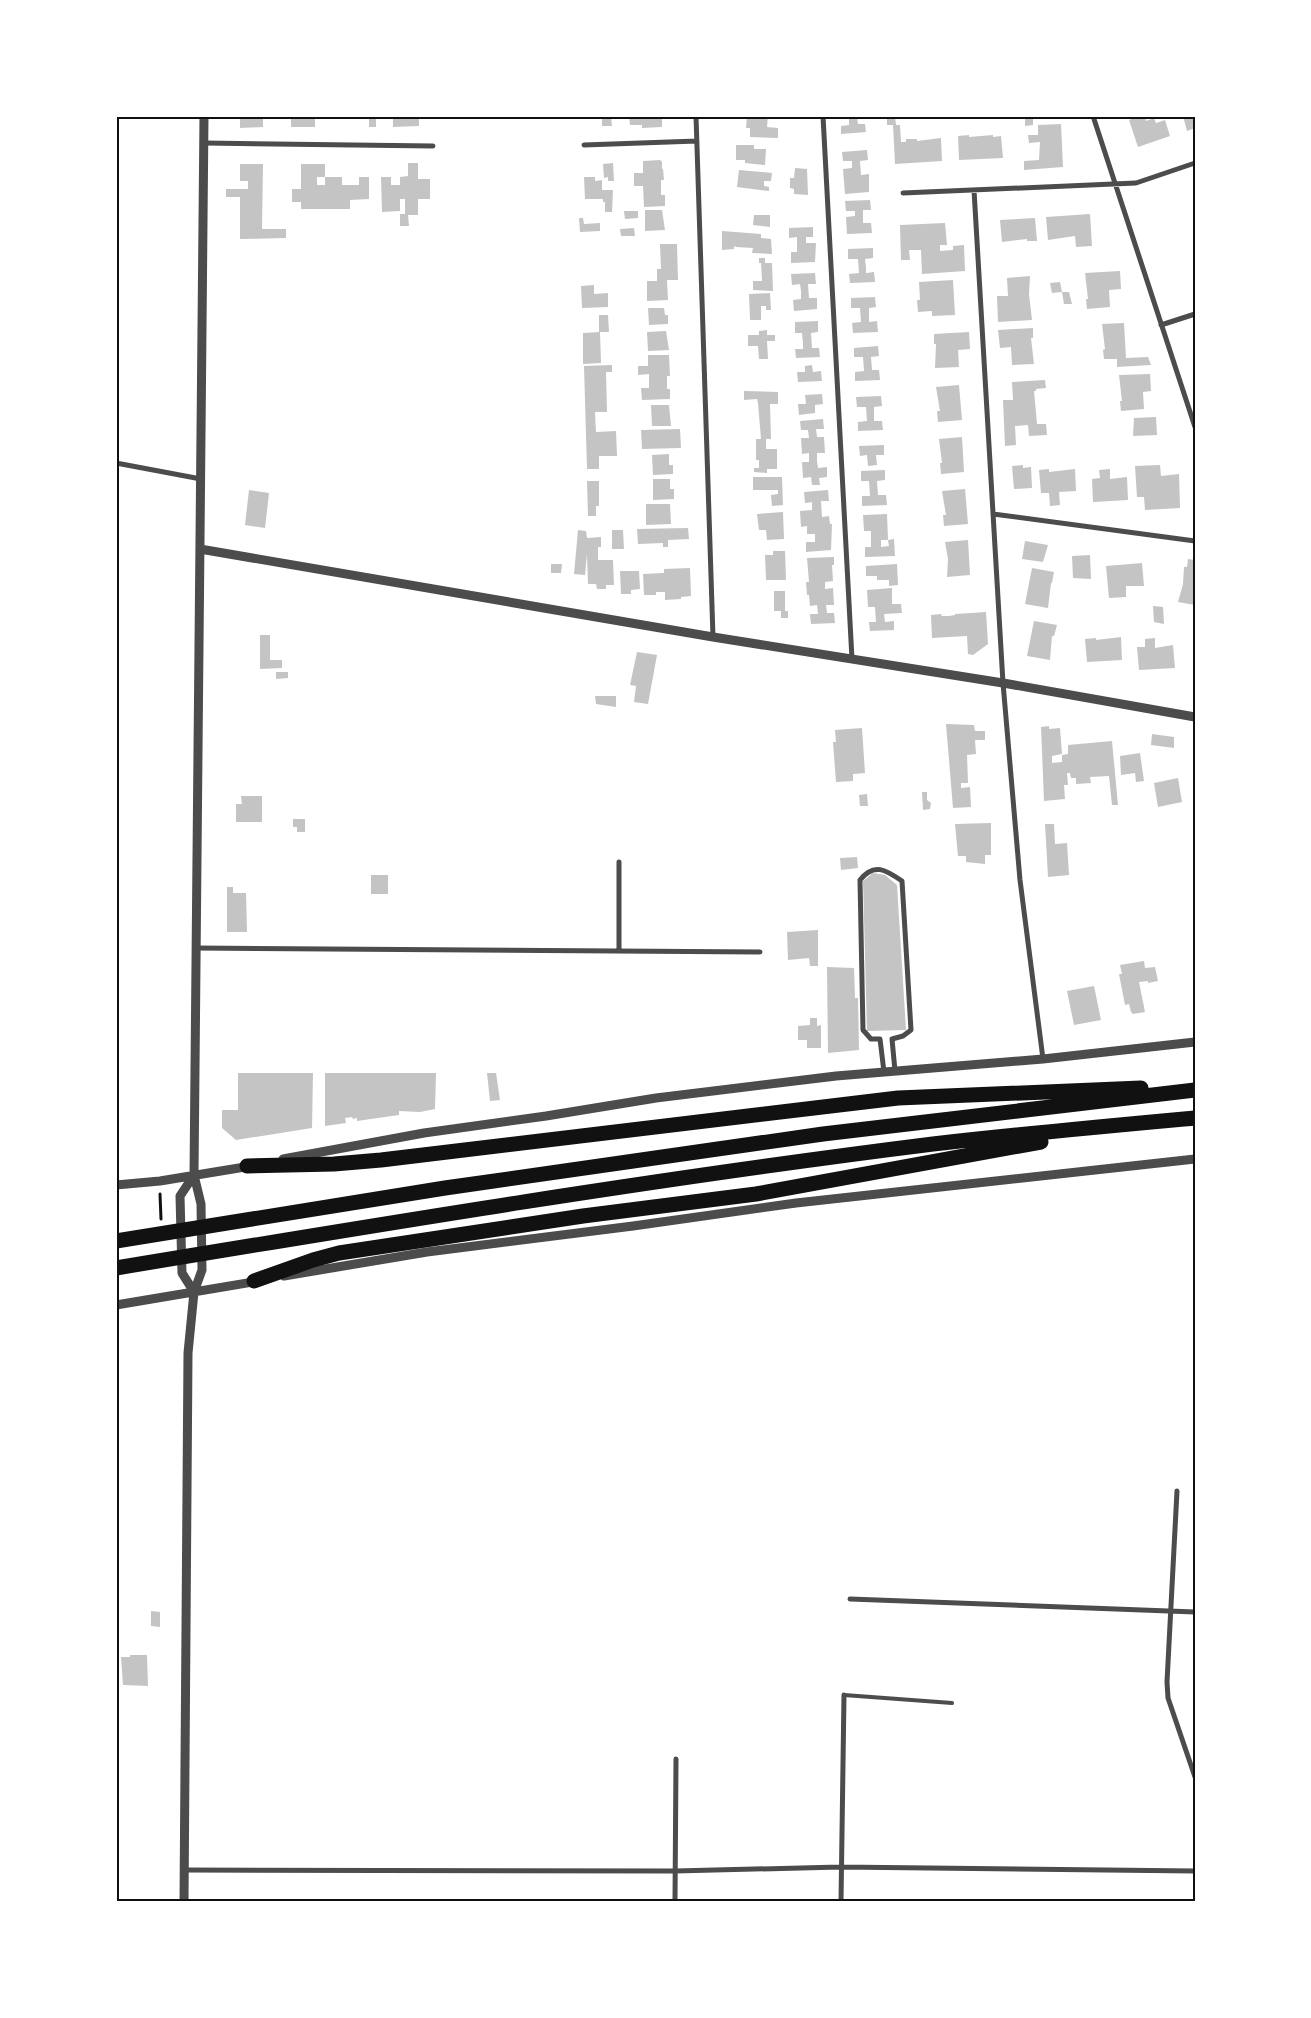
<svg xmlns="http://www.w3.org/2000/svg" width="1311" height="2018" font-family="'Golos Text',sans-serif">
<rect width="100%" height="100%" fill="#fff"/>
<!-- building -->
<path fill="#c4c4c4" d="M240,116H263V127L240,128Z
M291,116H315V127H291Z
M369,116H376V127H369Z
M393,116H419V126L393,127Z
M602,116H611L612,126H602Z
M629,116H662V127L642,128V125H630Z
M747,116H768L767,127L778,128V138L750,137V128H746Z
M849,116H857L858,124H865L866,132L841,134V126L849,125Z
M887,116H895L896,125H900L901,142H906V139H917V141L941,138L942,161L895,164L893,125H887Z
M1138,116H1145L1146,121L1154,118L1156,123L1165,120L1170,136L1138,147L1129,120Z
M1183,116H1195V128L1187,131Z
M1025,117H1033V125L1025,126Z
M1061,124L1063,167L1024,170V161L1039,160L1040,142L1029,143L1028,135H1038V125Z
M969,135V137L993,135V137L1001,136L1003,158L959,160L958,136Z
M736,145H754V149H766L765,165L745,163V160H736Z
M867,150L868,160L860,161L861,175L869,174V192L845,194L843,169L852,168V161H843L842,152Z
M660,160L662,162V169H663L664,180H661V195H665V206L644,207L643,186H634V173H643V161Z
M408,163H418V179H430V199H418V215H408L409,226H400V214H405V199H400V211L382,212L381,177H391V185H400V177L408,176Z
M613,163L614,181H608V177L604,178L603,164Z
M240,164H263L262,229H286V238L240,239V197H226V189H248V181H240Z
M301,164H325V177H317V185H325V177H342V185H359V177H369V199L350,200V209H301V202H292V189H301Z
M795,168L807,169L808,195L794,194V189L790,188V178H794Z
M739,170L772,173L771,181H764V186L769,187V191L737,187Z
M584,177H595V181L602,180V190H613L612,212H605V202H603V199H585Z
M870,200L871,210H863V223H871L872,233L847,234L846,217L855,216V211H846L845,201Z
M645,210H662L665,230L645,231Z
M624,211H638V218L625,219Z
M1090,214L1092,246L1076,247L1075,236L1048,240L1046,217Z
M754,215H770V227L753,225Z
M579,218H583L584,224L600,223V231L580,232Z
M1035,218L1037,241H1027V239L1002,242L1000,220Z
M945,223L947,245H940V251L953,250V246L964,245L965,271L922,274L921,250H909L910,260H901L900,225Z
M813,227V237H806V243H816L815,262L791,263V252H797V237L789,238V228Z
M634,228L635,236H621L620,229Z
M722,231L761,234V238L771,239L772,254L752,253L753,248L736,247L734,246V249L722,250Z
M660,244H677L678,280H667L668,300L647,301V281H657V269H661Z
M873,248V258L865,259L866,267V273L874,272L875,282L850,283L849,274L859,273L858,259H848V249Z
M759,258H765V263H772L773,291L753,290V281H762L761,263H759Z
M1120,271L1121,289L1109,290L1110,307L1087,309L1086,299H1088L1085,273Z
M815,273L816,284H808L809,298H817V309L794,311L793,300L801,299V291L800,284L792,285L791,274Z
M1030,276L1029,294L1032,320L998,322L997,296H1008L1007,278Z
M953,280L955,315L932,316V311L918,312L917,300H920L919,282Z
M1060,282L1062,292L1052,293L1050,283Z
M594,285V294L608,293V307L582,308L581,286Z
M1062,292H1069L1072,304H1064Z
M770,293L771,310H766V306H761V320H750L749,294Z
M875,297L876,307L869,308V322L877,321L878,332L853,333L852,323L861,322L860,308H851V298Z
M648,308H664L665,315H668V324L649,325Z
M599,315H608L609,332H599Z
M818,321V332L811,333L812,348H819L820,357L796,358L795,349H803V343L802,333H795V322Z
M1124,323L1126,358L1148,357L1151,365L1117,367V359H1104L1103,350L1105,349L1102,324Z
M1033,328V338H1031L1034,364L1012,365L1011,347L1000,348L998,330Z
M767,330V335H775V341H767L768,359H759L758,346H748V335H759V331Z
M666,331L669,350L648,351L647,332Z
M600,332L601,363L583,364V333Z
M969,332L970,349L958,350L959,367L935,368L936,344H934V334Z
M878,346L879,356L871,357L872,370H879L880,380L855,381V372L864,371L863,357H854V348Z
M648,355H669L670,376H667V389H670V399L642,400L641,388H649V374L638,375V366H648Z
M612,365V372H606L607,412H595L596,432L616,431L617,456H599V469H587L584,366Z
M812,365L813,372L821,371L822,381L798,382L797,372H805V366Z
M1150,374L1151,391L1143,392L1144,409L1121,411L1120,401H1122L1119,375Z
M1045,380L1046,388L1036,389V391H1034L1037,424H1046L1047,435L1029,436L1028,425L1015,426L1016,445L1005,446L1003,400H1013L1012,382Z
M959,385L962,420L938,422L937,411H940L936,387Z
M744,391L778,392V404H770L771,439H766V449H777V469H767V473L754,472V468H759V460H756V439H761L758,403L757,399L744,400Z
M822,394L823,404L815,405V413L799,415L798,404H806L805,395Z
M881,396L882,406L874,407V421H882L883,430L858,431V422L867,421L866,407H857L856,397Z
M651,405H669L671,426H652Z
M1156,417L1157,435L1133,436L1134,418Z
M823,419L824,429H816L817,437H824L825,453H817V461L818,468L827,467V477L819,478L820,485H812L811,477L803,478L802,462H809V453L802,454L801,438H809L808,430H801L800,421Z
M680,429L681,448L642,449L641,430Z
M962,437L964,472L941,474L940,463H942L939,439Z
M884,445V455H876L877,465L868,466L867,455L860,456L859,446Z
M669,454V465H673V474L653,475L652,455Z
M1023,465V468L1031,467L1032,488L1014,489L1012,466Z
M1160,465L1161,476L1179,474L1180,508L1145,510L1144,497H1137L1135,466Z
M1049,469V472L1075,469L1076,491L1059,492L1060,505L1050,506L1049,493H1041L1039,470Z
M1110,469V479L1127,477L1128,500L1093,502L1092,479L1100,478L1099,470Z
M885,470V480L877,481L878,495H886L887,505L862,506V496H870L869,481H861V471Z
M753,477H782L783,505L772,506L771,495L778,494V490H753Z
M653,479H670V489H674V499L653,500Z
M587,481H599V506H596V516H588Z
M965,489L968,524L944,526L943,515H946L942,491Z
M249,490L269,493L265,528L245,525Z
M828,490L829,501H821L822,517L829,516L830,524H832L831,550L806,552V542H815V534H807V526L801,527L800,511L812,510V502L805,503L804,492Z
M646,504H670L671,524L646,525Z
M783,512L784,539L767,540L766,530H759L757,514Z
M887,514L888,540H881V547L889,546L888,540L894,539L895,556L865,557V547H871V531H864L863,515Z
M688,528L689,539L668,540V547H663V543L638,544L637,529Z
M578,530L586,531L587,538L601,537V547H598V560H613L614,585H606V589H597L596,584H588L587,554L585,575L574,574Z
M612,530H623L624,549H612Z
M968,540L970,575L947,577L948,559L945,542Z
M1025,541L1048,545L1043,562L1022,559Z
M773,551H785L786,580H766L765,555H773Z
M1090,555L1091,579L1073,578L1072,556Z
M834,557V565H832L833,581L825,582V589L833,588L834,605H826L827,613H834L835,623L811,624L810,614H818L817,605L810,606L809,595H807L806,582H809L807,558Z
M1188,559L1195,560V605L1178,602L1183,584L1184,567H1187Z
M1142,563L1144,586H1126V597L1109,598L1106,566Z
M551,564H562L561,573H551Z
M897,564L898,585L889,586V580H877V576H866V566Z
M690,568L691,596L681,597V599L665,600V592H656V595H644L643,574L664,573V569Z
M1032,568L1054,572L1052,583H1051L1048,608L1025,604Z
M620,571H639L640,589L631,590V594H621Z
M892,588V604H901L902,613L884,614L885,622L894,621V630L870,631L869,622H876L875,607H868L867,590Z
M774,591H785V611H788V618H781V611H774Z
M1153,606L1163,607L1164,624L1154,622Z
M986,612L988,644L973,655L968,654L967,636L932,638L931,615L941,614L942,616H949L955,615V614Z
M1034,621L1057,625L1054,636H1052L1050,660L1027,656Z
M260,635H270V660H282V668L260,669Z
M1121,637L1122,660L1087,662L1085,639L1096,638V640Z
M1155,638V648L1173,645L1175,668L1139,670L1137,647H1145V639Z
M637,652L657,655L648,704L634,702L636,686L630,685Z
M276,672H288V678L276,679Z
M595,696H616V707L596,704Z
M946,724L974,725L975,731H985V740H975L976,754L967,755L968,783H961V788L970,787L971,807L953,808Z
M1049,726V729L1060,728L1062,754L1052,756V763L1062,762V755L1068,754V745L1112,741L1118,805H1112L1109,776L1090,777L1091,783L1076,784V778H1071L1070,773H1067L1068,785H1064L1065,799L1044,801L1041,727Z
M862,728L865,773L853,774V781L836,782L833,742H836L835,730Z
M1152,734L1174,737V748L1151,745Z
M1140,753L1144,781L1136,782L1135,773L1121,775L1120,756Z
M1178,778L1182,802L1158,807L1154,783Z
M922,792H927V800L931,803L930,809L923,810Z
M867,794L868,806H860L859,795Z
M241,796H262V822H236V804H242Z
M293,819H305V832H297V827H293Z
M991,823V855H985V864L966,862V856H958L955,824Z
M1045,824H1054L1055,844L1067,843L1069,875L1048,877Z
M857,857L858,868L841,870L840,858Z
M873,873L885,875L897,885L906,1030L867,1031L863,881Z
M371,875H388V894H371Z
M227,887H233V893H246L247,932H227Z
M818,930V966H810L809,958L788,960L787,932Z
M1144,961L1145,968L1155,967L1158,981L1148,983V981L1139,982L1145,1012L1133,1014L1131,1012L1129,1004L1125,1005L1119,974H1122L1120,965Z
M827,967L854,968L855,998H858L859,1050L828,1053Z
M1094,986L1101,1020L1074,1025L1067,991Z
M810,1018H817V1026L821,1025V1048H807V1040H798V1026L810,1025Z
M238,1073H313L312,1128L236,1140L222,1128V1110H238Z
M325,1073H436L435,1109L420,1112L399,1111V1115L357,1121V1118L353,1119L352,1117L345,1118L346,1123L325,1126Z
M487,1073H496L500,1100L490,1101Z
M151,1611L160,1612V1627L151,1626Z
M130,1655H147L148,1686L123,1685L121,1657H130Z"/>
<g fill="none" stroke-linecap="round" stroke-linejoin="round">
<!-- path -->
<path stroke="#111" stroke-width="3" d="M160,1194L161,1219"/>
<!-- service -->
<path stroke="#4c4c4c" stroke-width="4" d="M844,1695L952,1703"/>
<!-- minor -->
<path stroke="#4c4c4c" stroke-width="5" d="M696,116L713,637
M823,116L852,659
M1093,116L1195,427
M204,143L433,146
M584,145L697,141
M974,190L1003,683L1020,880L1043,1059
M903,193L1136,183L1195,163
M1161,325L1195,314
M116,463L201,479
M993,514L1195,541
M196,948L760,952
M619,951V862
M884,1072L880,1039H871L863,1030L860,880C874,862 886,870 902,881L911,1030L903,1036L892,1039L895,1071
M1177,1491L1167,1682L1168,1698L1195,1777
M850,1599L1195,1612
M184,1870L675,1871L840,1867L1195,1871
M675,1902L676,1759
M841,1902L844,1695"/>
<!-- tertiary -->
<path stroke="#4c4c4c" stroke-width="9" d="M200,549L713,637L1003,683L1195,717
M283,1159L424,1133L546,1116L656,1098L836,1076L1043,1059L1195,1042
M116,1185L160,1181L251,1166
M284,1276L427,1252L633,1226L796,1203L1195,1159
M194,1292L182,1273L180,1196L194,1175
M116,1305L259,1281
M184,1902L188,1353L194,1292L202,1270L201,1204L194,1175L204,116"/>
<!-- motorway -->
<path stroke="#111" stroke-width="15" d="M247,1166L334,1164L381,1160L898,1098L1141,1088
M116,1241L445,1188L823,1134L1195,1090
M116,1268C388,1223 660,1178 933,1144C1020,1134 1108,1126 1195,1118
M254,1281L313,1260L339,1253L583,1216L756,1194L1041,1142"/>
</g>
<!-- border -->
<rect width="1311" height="2018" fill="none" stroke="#ffffff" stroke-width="235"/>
<rect x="118" y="118" width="1076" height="1782" fill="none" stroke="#111" stroke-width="2"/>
</svg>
